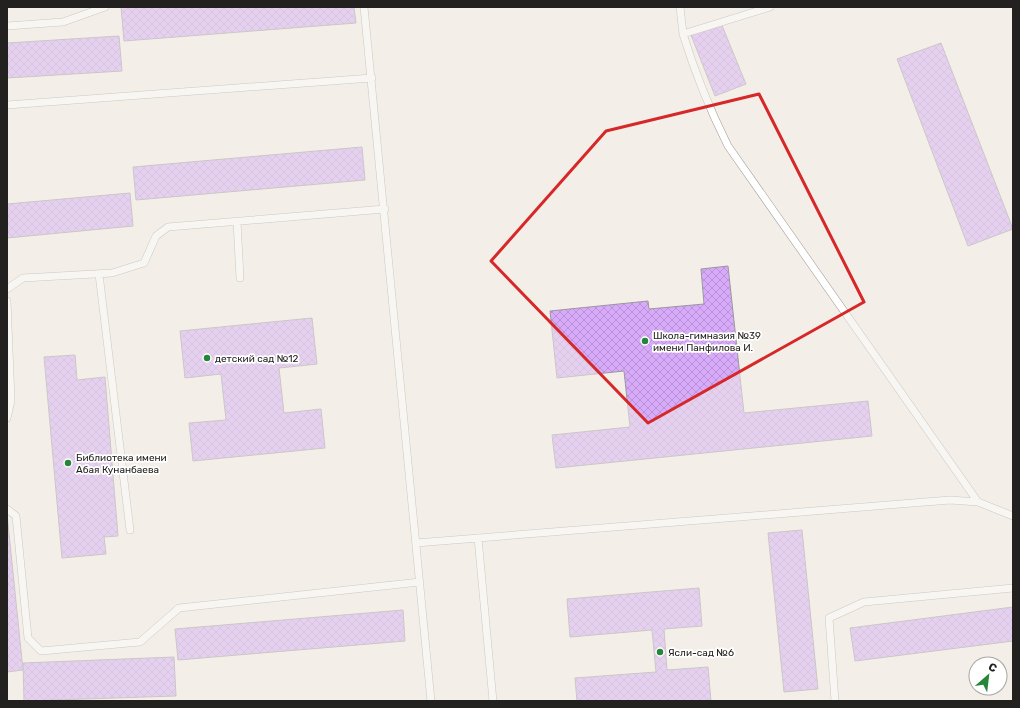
<svg xmlns="http://www.w3.org/2000/svg" width="1020" height="708" font-family="Rubik,sans-serif">
<defs>
<pattern id="building-cross-hatch" width="8" height="8" patternUnits="userSpaceOnUse"><rect width="8" height="8" fill="#d8abfa"/><path d="M0 0l8 8M0 8l8-8" fill="none" stroke="#b993d6"/></pattern>
</defs>
<rect width="100%" height="100%" fill="#f3eee7"/>
<!-- building -->
<path fill="url(#building-cross-hatch)" stroke="#9b979f" d="M121,7H354L356,23L124,41Z
M721,23L746,84L715,96L691,35Z
M119,36L122,71L7,78V43Z
M941,43L1013,229L968,246L897,59Z
M362,147L365,180L136,200L133,167Z
M130,193L133,226L7,238V204Z
M728,266L744,413L868,401L872,436L556,468L552,435L630,427L624,371L557,378L550,311L648,301L649,309L704,304L701,269Z
M312,318L317,364L279,368L284,413L321,409L325,448L193,461L189,423L226,420L221,374L185,378L180,331Z
M75,355L77,380L105,377L118,536L104,537L106,554L62,558L44,357Z
M7,514L23,670L7,672Z
M802,530L818,689L784,692L768,533Z
M699,588L702,626L664,629L667,670L708,667L711,701H577L575,678L656,672L652,630L570,637L567,599Z
M1013,607V641L855,661L850,628Z
M403,610L405,641L178,660L175,629Z
M174,657L176,696L24,701L23,663Z"/>
<g fill="none" stroke-linecap="round" stroke-linejoin="round">
<!-- lane casing -->
<g stroke="#9f9a93" stroke-width="8">
<path id="lane" d="M364,7L431,701
M680,7L683,34
M770,7L683,34C695,73 710,110 728,146L978,502
M7,26L63,22L105,7
M7,105L372,78
M237,221L240,278
M99,274L130,530
M7,289L23,278L112,273L144,263L156,236L168,227L385,209
M7,301L11,401L7,418
M7,509L16,516L28,638L41,651L140,642L179,608L420,582
M478,538L493,701
M416,543L950,500L978,502L1013,516
M835,701L829,618L864,602L1013,588"/>
</g>
<!-- lane -->
<use href="#lane" stroke="#fff" stroke-width="7"/>
</g>
<!-- marked area -->
<path d="M0 0H1020V708H0ZM759,94L864,302L648,423L491,261L606,131Z" fill="#f3eee7" fill-opacity=".55" fill-rule="evenodd"/>
<path fill="none" stroke="#d62828" stroke-width="3" stroke-linejoin="round" d="M759,94L864,302L648,423L491,261L606,131Z"/>
<!-- markers -->
<g fill="#258639" stroke="#fff" stroke-width="1.5">
<circle cx="645" cy="341" r="4"/>
<circle cx="207" cy="358" r="4"/>
<circle cx="68" cy="463" r="4"/>
<circle cx="660" cy="652" r="4"/>
</g>
<g text-anchor="middle" stroke-width="3.5" stroke-linejoin="round" paint-order="stroke">
<!-- poi labels -->
<g font-size="10" fill="#23211f" stroke="#fff" text-anchor="start">
<text x="653" y="339">Школа-гимназия №39<tspan x="653" dy="12">имени Панфилова И.</tspan></text>
<text x="215" y="362">детский сад №12</text>
<text x="76" y="461">Библиотека имени<tspan x="76" dy="12">Абая Кунанбаева</tspan></text>
<text x="668" y="656">Ясли-сад №6</text>
</g>
</g>
<!-- border -->
<rect width="1020" height="708" fill="none" stroke="#23211f" stroke-width="16"/>
<!-- north arrow -->
<g transform="translate(988 676) rotate(28)"><circle r="19" fill="#ffffff" stroke="#a7a6a5"/>
<path d="M0-3L7 15L0 10L-7 15Z" fill="#258639"/>
<text y="-6" font-size="11" font-weight="bold" text-anchor="middle" fill="#23211f">С</text>
</g>
</svg>
